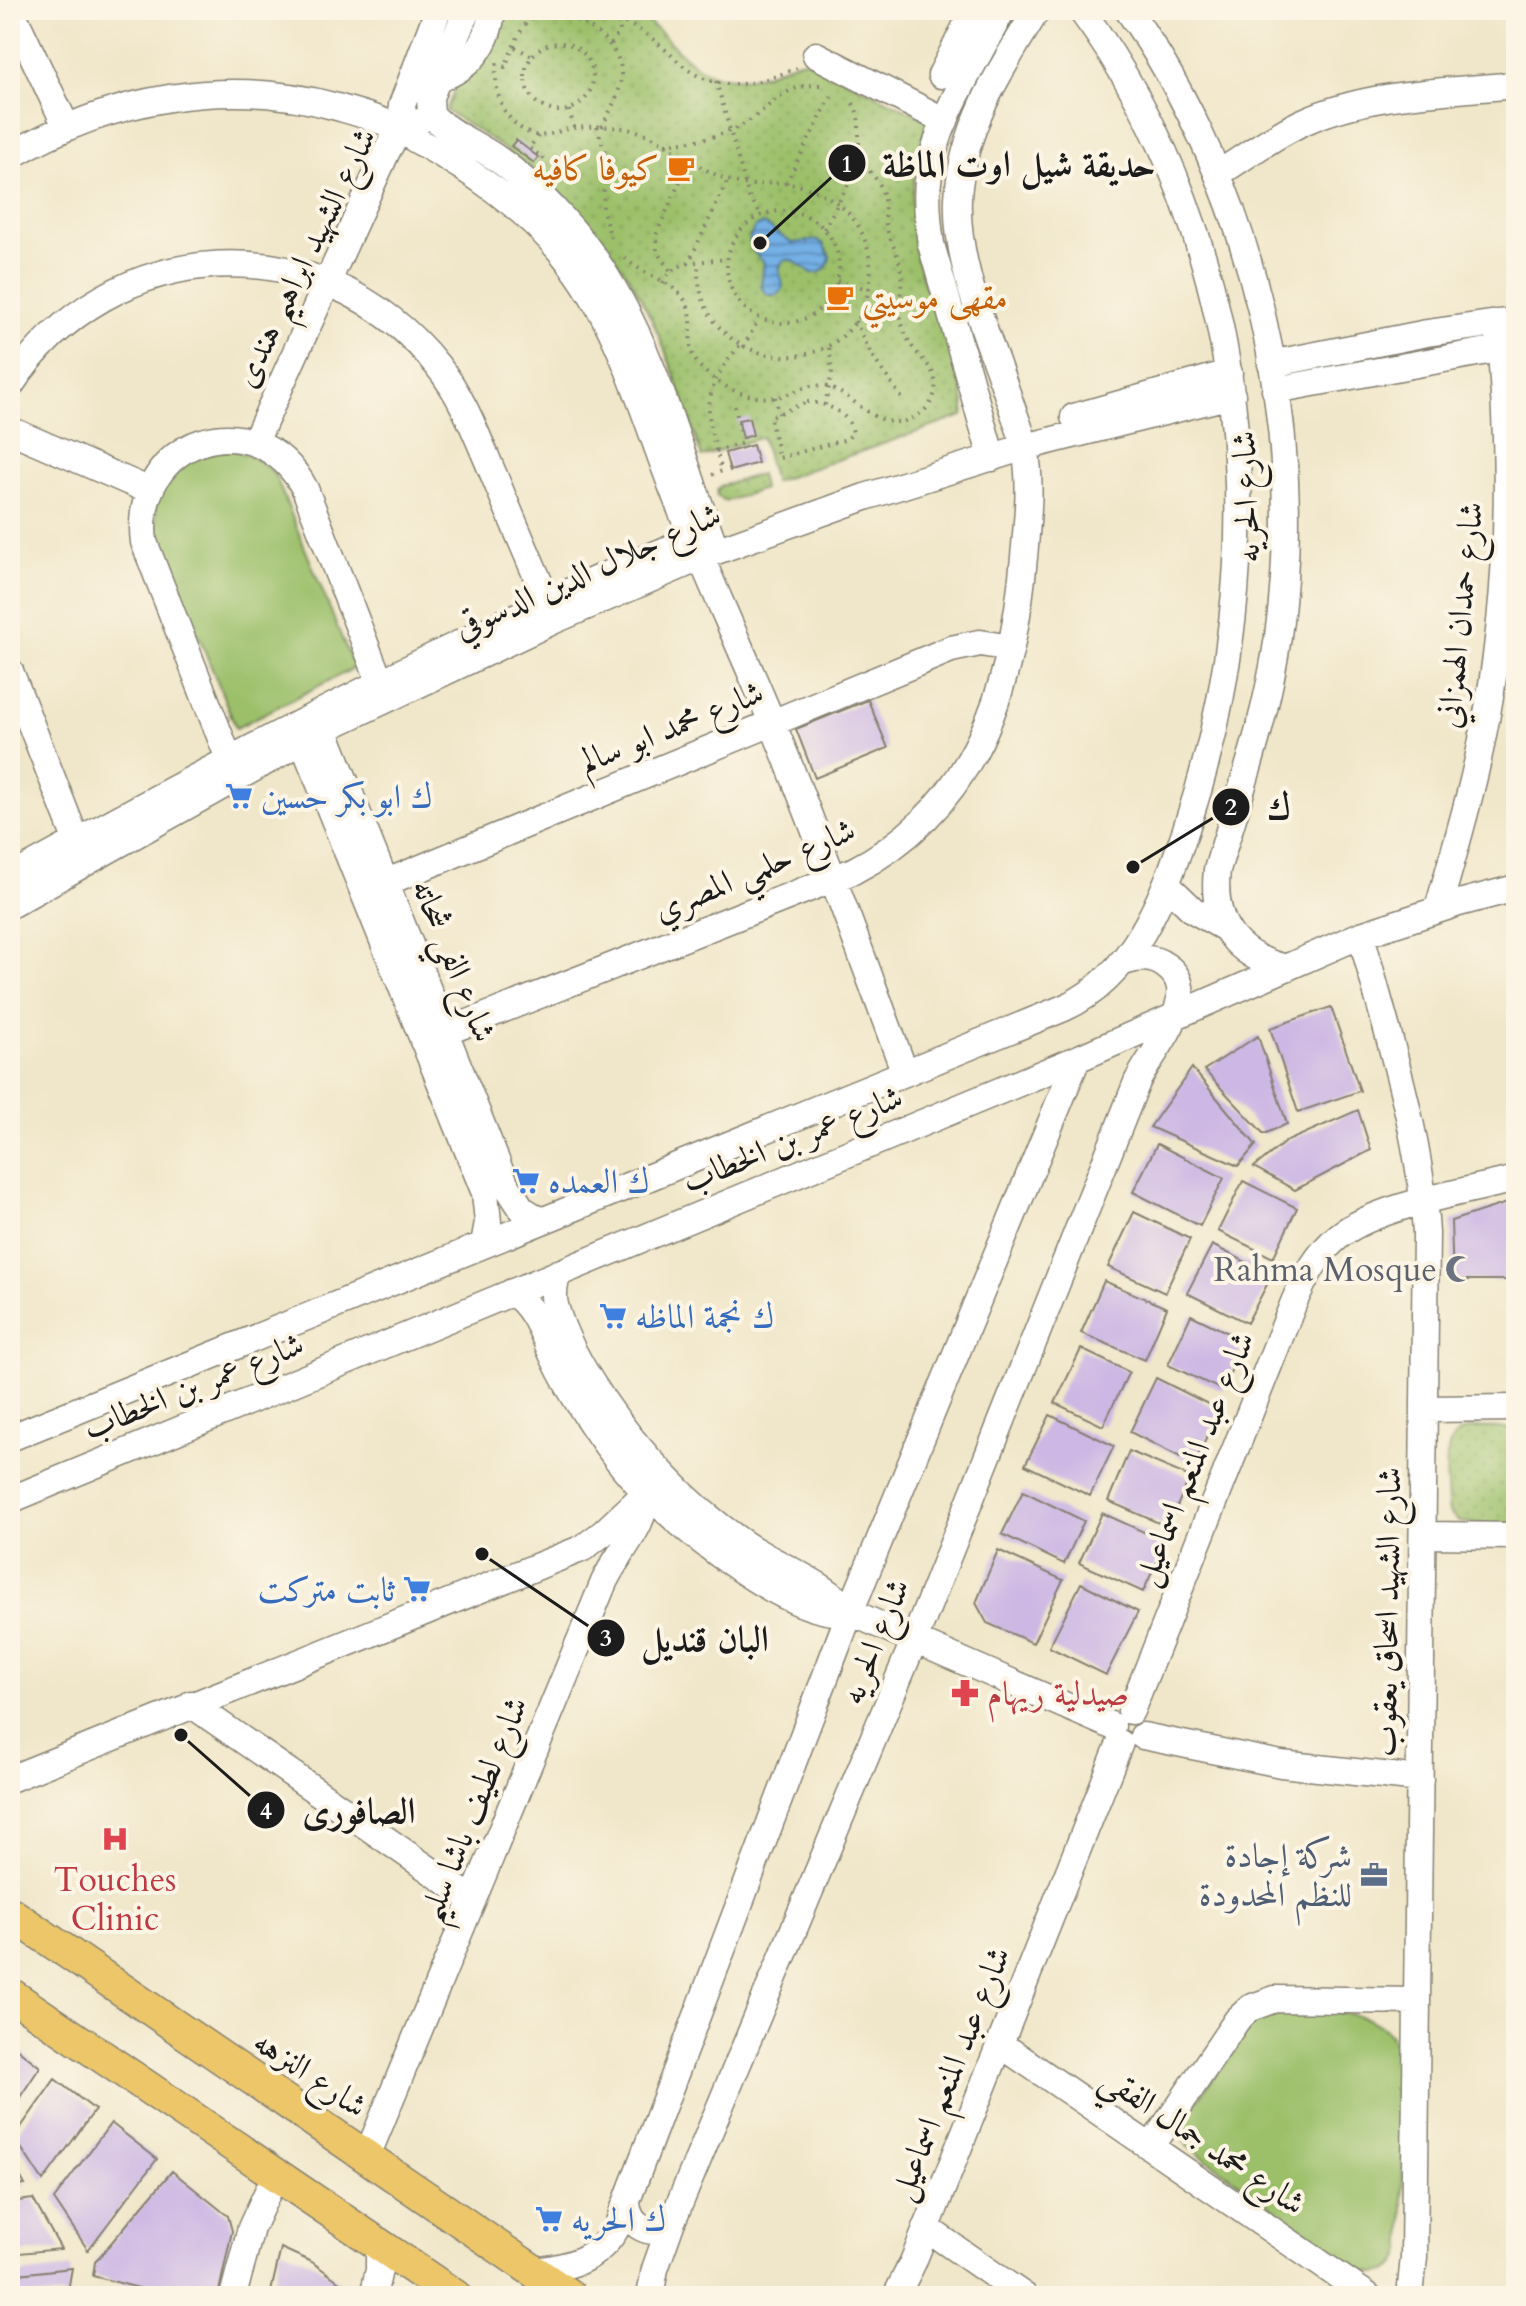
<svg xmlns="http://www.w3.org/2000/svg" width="1526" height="2306" font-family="Cardo,Amiri,serif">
<defs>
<pattern id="park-dots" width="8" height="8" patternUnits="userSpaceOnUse" patternTransform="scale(2)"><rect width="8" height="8" fill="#9cc06a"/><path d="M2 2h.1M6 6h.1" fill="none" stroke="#86a45b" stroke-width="1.8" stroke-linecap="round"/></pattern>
<pattern id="water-rules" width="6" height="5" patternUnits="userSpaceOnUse" patternTransform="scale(2)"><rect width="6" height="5" fill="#74b0e6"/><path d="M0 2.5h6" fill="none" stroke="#5e8eba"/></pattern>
</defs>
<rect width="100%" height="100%" fill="#fcf5e5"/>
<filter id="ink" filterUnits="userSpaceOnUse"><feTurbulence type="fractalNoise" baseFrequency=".0125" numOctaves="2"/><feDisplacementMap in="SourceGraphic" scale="16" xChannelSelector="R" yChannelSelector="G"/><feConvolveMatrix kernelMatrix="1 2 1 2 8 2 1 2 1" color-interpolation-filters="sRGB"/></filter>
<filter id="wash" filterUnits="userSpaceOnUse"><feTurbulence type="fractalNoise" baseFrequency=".006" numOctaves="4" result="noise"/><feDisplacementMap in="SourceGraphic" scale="32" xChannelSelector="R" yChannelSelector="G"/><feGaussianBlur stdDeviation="1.8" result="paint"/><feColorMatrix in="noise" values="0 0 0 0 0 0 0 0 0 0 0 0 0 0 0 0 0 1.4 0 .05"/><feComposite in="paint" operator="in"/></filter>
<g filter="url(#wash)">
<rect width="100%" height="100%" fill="#f0e6c9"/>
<!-- grass -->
<path fill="#9cc06a" stroke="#5c6e43" stroke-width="2" d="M222,447C245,453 259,457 275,475L354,668L236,728L157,533L155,502L179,462Z
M1280,2011C1332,2013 1399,2002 1402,2074L1403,2249C1398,2270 1381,2278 1361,2270L1190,2148L1182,2137V2123L1249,2026L1259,2017Z"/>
<!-- park -->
<path fill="url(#park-dots)" stroke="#5c6e43" stroke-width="2" d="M502,10C531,10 560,10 589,10C600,10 615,8 626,11C673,25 680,82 746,78C768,77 784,63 805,60L928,120C911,172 905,223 922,276C930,301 941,325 950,350C956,370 967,395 963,416L774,482L762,437L702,457C686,411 672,362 651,318C608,226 532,162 446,111L456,86L465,79Z
M760,474L763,489L727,501L722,500L717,496V490L721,486Z
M1516,1429V1526L1459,1522L1449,1512L1448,1505C1448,1484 1438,1439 1465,1430C1480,1425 1500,1429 1516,1429Z"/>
<!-- water -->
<path fill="url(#water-rules)" stroke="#486681" stroke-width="2" d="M764,224L792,243L816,240L823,243L830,257C829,267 822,274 812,273L792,260H784L779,267C779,279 790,288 775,296L766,294L761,286L764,263L752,250L749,239L755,227Z"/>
<g id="blocks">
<!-- building -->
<path fill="#cdb7e4" d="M516,140L538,157L534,163L511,146Z
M749,418L753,435L743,438L738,420Z
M753,445L758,463L730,471L725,453Z
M868,700L888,748L815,778L796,729Z
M1331,1007L1360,1091L1298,1112L1270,1028Z
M1258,1036L1287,1124L1264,1134L1204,1070Z
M1192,1068L1256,1145L1238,1166L1150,1127Z
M1358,1110L1371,1150L1295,1190L1254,1167L1285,1142Z
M1157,1144L1224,1178L1200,1226L1133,1192Z
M1243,1181L1297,1208L1273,1258L1218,1231Z
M1516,1200V1280H1453L1451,1221Z
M1134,1212L1190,1239L1165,1293L1108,1267Z
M1212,1245L1272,1275L1247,1323L1187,1293Z
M1104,1281L1167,1308L1145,1360L1081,1333Z
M1191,1315L1245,1341L1222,1390L1168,1365Z
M1081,1349L1129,1372L1103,1426L1055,1403Z
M1156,1378L1220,1410L1194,1464L1130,1432Z
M1050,1415L1114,1446L1090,1496L1025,1465Z
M1129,1451L1190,1477L1168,1527L1108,1501Z
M1023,1491L1084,1521L1064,1564L1002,1534Z
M1102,1513L1166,1542L1143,1592L1079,1563Z
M998,1550L1063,1580L1033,1643L987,1623L976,1603Z
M1081,1583L1138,1612L1106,1675L1049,1647Z
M10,2043L40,2067L10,2112Z
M55,2079L95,2110L43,2181L14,2137Z
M111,2123L157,2159L88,2250L54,2199Z
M10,2157L25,2185L10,2186Z
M172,2171L228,2216L232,2231L218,2296H169L93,2276L95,2262Z
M33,2199L61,2249L10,2254V2202Z
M281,2248L312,2262L359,2296H270Z
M72,2268L67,2296H10V2275Z"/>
</g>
</g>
<g filter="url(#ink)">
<use href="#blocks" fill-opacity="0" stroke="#868172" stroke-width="2"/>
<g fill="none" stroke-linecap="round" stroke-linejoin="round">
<!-- minor casing -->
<g stroke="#868172" stroke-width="29">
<path id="minor" d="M11,10L66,126
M1128,10C1252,184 1308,425 1278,636C1267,717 1240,793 1217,870C1211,923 1235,956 1286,968
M816,55L945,121
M941,75L974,10
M438,79C470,68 489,45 492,10
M431,114C444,131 478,145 496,158C521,175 543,197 563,219C645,307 672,433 713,542
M431,114L430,97L467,10
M404,130L402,105L438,10
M10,156C109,98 226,76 337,107C358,113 381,119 401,129C408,133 413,139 420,142C473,172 522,205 562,253C623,326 644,419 679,505C708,577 741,648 771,720C819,836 861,955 905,1073
M1218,174C1246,156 1273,136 1303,122C1369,92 1445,92 1516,85
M1271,364L1427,333L1512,321
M10,386C110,233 323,222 437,365C464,398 478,439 495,478C514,524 534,570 554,617
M1275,390L1515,346
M1074,417L1229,373
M10,430L148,490
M255,442L387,151L393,140L418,122
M992,458L931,244C928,223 926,202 928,181C935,120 975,64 1002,10
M10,671L83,857
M319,716L505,1183L522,1209L541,1221
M296,725L485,1193L488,1222L484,1244
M229,759L144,542C131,439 256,397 305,489L380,682
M10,878C162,794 315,713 471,638C549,601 628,562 710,534
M1166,884L1193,910L1225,928
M363,892L951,649L980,643L1011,648
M10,905L324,729L555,620L716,551L865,497L1025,447L1232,395
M1438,909C1453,855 1470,801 1481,745C1510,606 1513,464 1498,323
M1361,935C1387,1033 1420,1131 1426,1233L1414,2257L1410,2296
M423,1041L853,871C976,808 1013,687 1024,557C1027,522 1032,484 1025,448C1022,433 1015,417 1010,402C989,338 955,266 958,198C962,128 1001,68 1037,10
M558,1273C554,1285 552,1297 556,1309C572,1364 625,1436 665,1476C688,1501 715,1524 743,1543C778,1567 823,1580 850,1612L1112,1726
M512,1292C536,1309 542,1333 554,1358C562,1375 571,1391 581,1407C600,1437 622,1469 648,1494C688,1533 793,1621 850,1612
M1425,1409L1516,1408
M10,1438L1064,1008C1134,976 1163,898 1186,829C1277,558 1254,244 1081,10
M10,1500L1077,1059L1361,935L1459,903L1516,888
M1423,1535L1516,1536
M191,1704L473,1900
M1131,1711L1294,1302C1305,1277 1318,1253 1339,1236C1376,1206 1468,1191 1516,1179
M1143,1736L1281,1764L1420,1779
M10,1779L583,1548L603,1533L664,1476
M1000,2044L1368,2296
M1151,2147L1237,2020L1250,2008L1275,1999L1417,2001
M367,2156L604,1582C618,1552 646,1526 646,1493
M627,2203C629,2227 651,2239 671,2224
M926,2228L1024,2296
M536,2271C571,2266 598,2260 617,2227L850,1612L1077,1059
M233,2296L251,2228L275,2176
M373,2296L379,2270V2243
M650,2296L655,2269L671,2224L914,1641L1137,1082C1151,1052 1206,994 1166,966C1153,956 1139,957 1124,962
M896,2296L913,2262L1120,1743"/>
</g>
<!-- major casing -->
<g stroke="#868172" stroke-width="35">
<path id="major" d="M10,1913L570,2296
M10,1994L455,2296"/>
</g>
<!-- path -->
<path stroke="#868172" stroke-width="4" stroke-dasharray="2 6" stroke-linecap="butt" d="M600,10L619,21
M525 77a34 34 0 1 1 68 0a34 34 0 1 1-68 0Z
M611,44L620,31L619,21C645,29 660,45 680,63C717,96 756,85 797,68
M515,47L532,56
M716,81L749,197L761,214
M569,110L574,127
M597,127L605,152L603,211L611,238
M602,127C611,108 623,91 621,69C616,33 556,0 527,22C517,34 511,54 505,67L497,64C493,91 502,119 527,132C543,141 557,130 574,128C591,126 611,126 628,129C671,137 699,176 743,184C755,186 767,183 779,183C810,184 840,199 857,224C868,241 872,262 870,282C856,391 693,376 698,263
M538,136L529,148L543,158L539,162
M665,144C691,141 715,139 739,127C771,110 779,84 821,85
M786,183L834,91
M727 267a56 56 0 1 1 112 0a56 56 0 1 1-112 0Z
M824,229L861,161
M625,258C642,275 671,280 684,299C703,327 674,347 709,375C728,391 757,402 782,396C796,392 807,383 823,386C856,392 877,437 915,417C924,412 931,405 934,395C940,372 925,363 913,348C905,336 900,322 900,308C899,296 903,284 901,272C900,256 890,242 886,226C884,214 886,202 882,190C878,177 863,168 860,154C857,136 863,118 852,102
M688,264L728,180
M670,270L657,252L656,235L689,161
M837,281L869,289
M663,283C674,259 703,262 727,259
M855,321L872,356L904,401
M743,347L759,319
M775,397L779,414
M807,402C825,402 850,413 853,433L847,439L779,458L770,417Z
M825,405L832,372L829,345
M716,451L743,443L735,406
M712,475L722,471C705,413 699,393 740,345
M10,1960L18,1948"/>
<!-- minor -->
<use href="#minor" stroke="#fff" stroke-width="26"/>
<!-- major -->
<use href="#major" stroke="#ecc669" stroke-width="32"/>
</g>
</g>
<!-- icons -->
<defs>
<g id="cafe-bare" transform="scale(2.16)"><path d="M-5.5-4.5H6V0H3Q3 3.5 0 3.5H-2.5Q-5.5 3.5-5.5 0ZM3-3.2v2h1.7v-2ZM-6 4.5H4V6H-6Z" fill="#e8710a" stroke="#fcf5e5" stroke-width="2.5" paint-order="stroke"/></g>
<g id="supermarket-bare" transform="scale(2.16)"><path d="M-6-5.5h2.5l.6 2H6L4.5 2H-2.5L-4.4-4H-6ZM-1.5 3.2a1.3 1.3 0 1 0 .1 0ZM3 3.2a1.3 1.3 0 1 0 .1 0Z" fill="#3f7fe0" stroke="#fcf5e5" stroke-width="2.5" paint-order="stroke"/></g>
<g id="mosque-bare" transform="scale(2.16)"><path d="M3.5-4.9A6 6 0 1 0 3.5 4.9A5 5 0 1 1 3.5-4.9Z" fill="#6b7280" stroke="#fcf5e5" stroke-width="2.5" paint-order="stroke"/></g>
<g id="pharmacy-bare" transform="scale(2.16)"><path d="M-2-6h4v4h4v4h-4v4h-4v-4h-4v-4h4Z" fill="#e0444e" stroke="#fcf5e5" stroke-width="2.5" paint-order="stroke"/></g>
<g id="hospital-bare" transform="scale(2.16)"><path d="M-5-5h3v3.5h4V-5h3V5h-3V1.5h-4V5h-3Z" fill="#e0444e" stroke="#fcf5e5" stroke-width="2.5" paint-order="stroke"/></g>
<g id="office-bare" transform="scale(2.16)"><path d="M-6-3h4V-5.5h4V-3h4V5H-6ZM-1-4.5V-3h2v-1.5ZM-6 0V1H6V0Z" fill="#5c6f8a" stroke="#fcf5e5" stroke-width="2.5" paint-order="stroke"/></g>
</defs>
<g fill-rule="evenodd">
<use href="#cafe-bare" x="681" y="168"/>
<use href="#cafe-bare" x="840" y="297"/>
<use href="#supermarket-bare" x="239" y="796"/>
<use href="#supermarket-bare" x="526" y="1181"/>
<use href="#mosque-bare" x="1459" y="1269"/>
<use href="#supermarket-bare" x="613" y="1316"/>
<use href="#supermarket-bare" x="417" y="1589"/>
<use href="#pharmacy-bare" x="965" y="1693"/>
<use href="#hospital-bare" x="115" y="1839"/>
<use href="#office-bare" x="1374" y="1875"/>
<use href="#supermarket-bare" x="549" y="2219"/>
</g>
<g text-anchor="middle" stroke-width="8" stroke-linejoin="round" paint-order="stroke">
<!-- food labels -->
<g font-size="34" fill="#c56008" stroke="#fcf5e5" text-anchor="end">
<text x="659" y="180">كيوفا كافيه</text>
<text x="862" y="309" text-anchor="start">مقهى موسيتي</text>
</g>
<!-- street labels -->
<g font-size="34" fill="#1c1c1c" stroke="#fcf5e5">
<text transform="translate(304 257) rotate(-64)" y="12">شارع الشهيد ابراهيم هندى</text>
<text transform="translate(1245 497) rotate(-92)" y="12">شارع الحريه</text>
<text transform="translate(587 570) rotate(-24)" y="12">شارع جلال الدين الدسوقي</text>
<text transform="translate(1459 615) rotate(-84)" y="12">شارع حمدان الهمزاني</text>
<text transform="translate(671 726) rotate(-22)" y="12">شارع محمد ابو سالم</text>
<text transform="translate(754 869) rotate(-23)" y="12">شارع حلمي المصري</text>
<text transform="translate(455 960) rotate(68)" y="12">شارع الفي شحاته</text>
<text transform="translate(792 1138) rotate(-22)" y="12">شارع عمر بن الخطاب</text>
<text transform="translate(193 1385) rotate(-22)" y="12">شارع عمر بن الخطاب</text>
<text transform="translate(1193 1458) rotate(-68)" y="12">شارع عبد المنعم اسماعيل</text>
<text transform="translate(1386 1612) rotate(-89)" y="12">شارع الشهيد اسحاق يعقوب</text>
<text transform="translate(874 1641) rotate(-68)" y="12">شارع الحريه</text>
<text transform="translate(472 1809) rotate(-68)" y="12">شارع لطيف باشا سليم</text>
<text transform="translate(311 2073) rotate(34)" y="12">شارع النزهه</text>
<text transform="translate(949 2073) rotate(-68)" y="12">شارع عبد المنعم اسماعيل</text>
<text transform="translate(1204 2140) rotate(34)" y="12">شارع محمد جمال الفقي</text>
</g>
<!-- shop labels -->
<g font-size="34" fill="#366cbe" stroke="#fcf5e5" text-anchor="start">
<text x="261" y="808">ك ابو بكر حسين</text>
<text x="548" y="1193">ك العمده</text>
<text x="635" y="1328">ك نجمة الماظه</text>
<text x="395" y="1601" text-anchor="end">ثابت متركت</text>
<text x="571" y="2231">ك الحريه</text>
</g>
<!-- worship labels -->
<g font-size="34" fill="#5b616d" stroke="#fcf5e5" text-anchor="end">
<text x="1437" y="1281">Rahma Mosque</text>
</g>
<!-- health labels -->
<g font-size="34" fill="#be3a42" stroke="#fcf5e5" text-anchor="start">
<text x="987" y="1705">صيدلية ريهام</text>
<text x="115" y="1891" text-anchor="middle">Touches<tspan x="115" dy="39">Clinic</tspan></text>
</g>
<!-- service labels -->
<g font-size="34" fill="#4e5e75" stroke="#fcf5e5" text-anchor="end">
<text x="1352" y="1867">شركة إجادة<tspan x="1352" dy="39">للنظم المحدودة</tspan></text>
</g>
</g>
<!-- callouts -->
<path fill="none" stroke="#1c1c1c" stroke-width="3" d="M760 243L847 163M1133 867L1231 807M482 1554L606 1638M181 1735L266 1810"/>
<g fill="#1c1c1c" stroke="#fcf5e5" stroke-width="3">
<circle cx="760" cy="243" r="8"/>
<circle cx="1133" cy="867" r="8"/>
<circle cx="482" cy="1554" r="8"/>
<circle cx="181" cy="1735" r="8"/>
<circle cx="847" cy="163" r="20"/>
<circle cx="1231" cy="807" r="20"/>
<circle cx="606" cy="1638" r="20"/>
<circle cx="266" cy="1810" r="20"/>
</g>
<g font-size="24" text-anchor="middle" font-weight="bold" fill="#fff">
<text x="847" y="172">1</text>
<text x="1231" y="815">2</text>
<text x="606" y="1646">3</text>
<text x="266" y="1819">4</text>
</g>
<g font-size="36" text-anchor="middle" font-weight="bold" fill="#1c1c1c" stroke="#fcf5e5" stroke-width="8" stroke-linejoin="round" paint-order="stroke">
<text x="1019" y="176">حديقة شيل اوت الماظة</text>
<text x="1279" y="819">ك</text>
<text x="705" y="1651">البان قنديل</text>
<text x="359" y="1823">الصافورى</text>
</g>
<!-- margin -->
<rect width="1526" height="2306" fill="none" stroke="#fcf5e5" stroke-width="40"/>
</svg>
